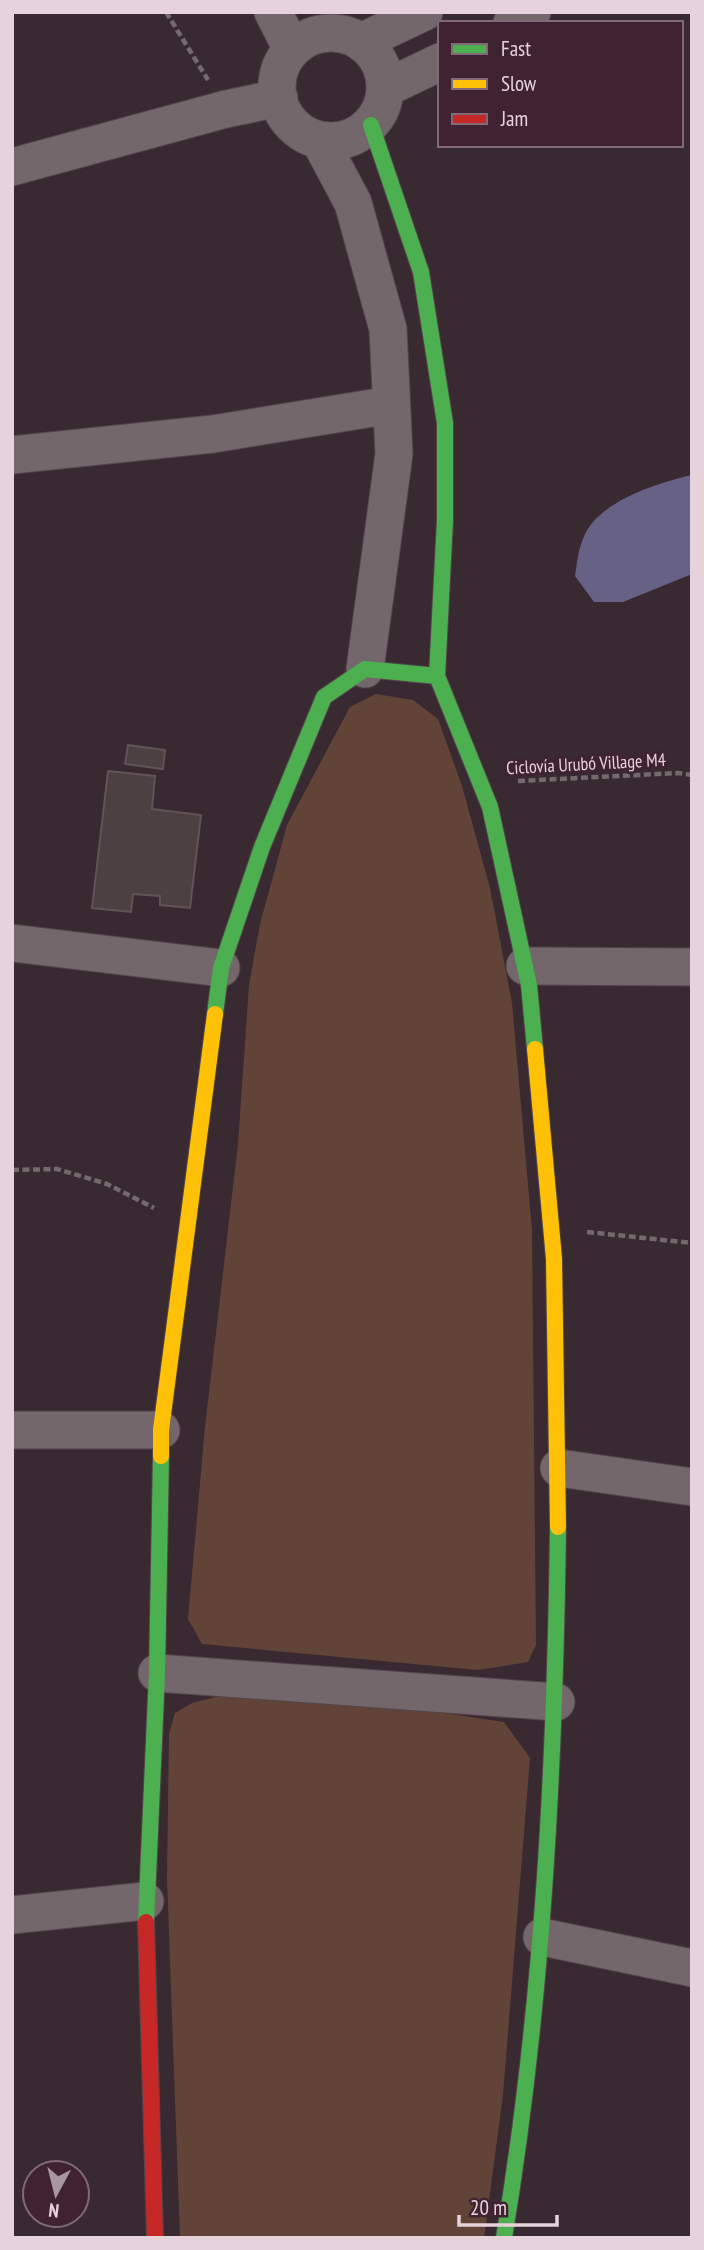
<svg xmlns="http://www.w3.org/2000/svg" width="704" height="2250" font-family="'PT Sans Narrow',sans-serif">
<rect width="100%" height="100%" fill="#392931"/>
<!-- green -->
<path fill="#614437" d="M376,694L413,700L438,719L462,786L490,888L512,1003L532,1230L536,1645L528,1662L478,1670L202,1644L188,1619L205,1427L238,1144L249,985L260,924L287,825L350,707Z
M227,1694L384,1704L504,1722L530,1758L503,2095L484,2238H180L167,1878L169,1734L175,1713L192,1703Z"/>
<!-- water -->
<path fill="#676185" d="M692,475V574L623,602H594L575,576C577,564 578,550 583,539C596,502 657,483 692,475Z"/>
<!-- building -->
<path fill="#4d4043" stroke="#625357" stroke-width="2" d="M128,745L165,750L163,769L125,764Z
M108,771L155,776L152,809L201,815L190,908L160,905V896L133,894L131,912L92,908Z"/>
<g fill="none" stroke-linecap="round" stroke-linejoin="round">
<!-- street casing -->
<g stroke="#53454b" stroke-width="39">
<path id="street" d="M273,12L292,49
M512,23L532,12
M277 87a54 54 0 1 1 108 0a54 54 0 1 1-108 0Z
M361,42L424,12
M386,88L440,62
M320,141L353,203L388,329L394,454L365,669
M12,167L226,109L279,98
M12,455L213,434L391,405
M12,943L221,968
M525,966L692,967
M12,1430H161
M559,1468L692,1487
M157,1673L556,1702
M12,1915L145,1901
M542,1937L692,1968"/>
</g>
<!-- fast casing -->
<g stroke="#53454b" stroke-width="18">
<path id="fast" d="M371,125L421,272L445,423V520L437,676L490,807L529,985L535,1049
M215,1014L221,968L262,847L324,697L365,669L437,676
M146,1922L157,1673L161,1456
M504,2238C543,2003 555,1765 558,1527"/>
</g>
<!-- slow casing -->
<g stroke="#53454b" stroke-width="18">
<path id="slow" d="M535,1049L554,1259L558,1527
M161,1456V1430L215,1014"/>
</g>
<!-- jam casing -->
<g stroke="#53454b" stroke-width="18">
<path id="jam" d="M146,1922L155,2238"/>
</g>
<!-- path -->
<path stroke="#74696d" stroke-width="4.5" stroke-dasharray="7 3.5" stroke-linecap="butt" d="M166,12L208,80
M518,781L678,773L692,775
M12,1170L57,1169L107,1184L154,1208
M587,1232L692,1243"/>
<!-- street -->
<use href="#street" stroke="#73676c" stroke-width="37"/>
<!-- fast -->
<use href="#fast" stroke="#4caf50" stroke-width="16"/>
<!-- slow -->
<use href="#slow" stroke="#ffc107" stroke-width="16"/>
<!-- jam -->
<use href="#jam" stroke="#c62828" stroke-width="16"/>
</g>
<g text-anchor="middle" stroke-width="6" stroke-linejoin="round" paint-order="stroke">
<!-- street labels -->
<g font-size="18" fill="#e5d2da" stroke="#3f2331">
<text transform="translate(586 764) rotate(-3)" y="6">Ciclovía Urubó Village M4</text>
</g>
</g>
<!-- border -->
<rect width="704" height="2250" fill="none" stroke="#e5d2da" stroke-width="28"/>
<!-- legend -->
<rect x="438" y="21" width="245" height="126" fill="#3f2331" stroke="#816975" stroke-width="2"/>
<rect x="452" y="44" width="35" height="10" fill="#4caf50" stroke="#816975" stroke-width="2"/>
<text x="501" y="56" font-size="21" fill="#e5d2da">Fast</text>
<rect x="452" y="79" width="35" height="10" fill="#ffc107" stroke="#816975" stroke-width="2"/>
<text x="501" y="91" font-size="21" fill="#e5d2da">Slow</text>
<rect x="452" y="114" width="35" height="10" fill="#c62828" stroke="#816975" stroke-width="2"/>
<text x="501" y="126" font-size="21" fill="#e5d2da">Jam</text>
<!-- north arrow -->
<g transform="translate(56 2194) rotate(187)"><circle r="33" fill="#3f2331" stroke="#816975" stroke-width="2"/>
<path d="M0-5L12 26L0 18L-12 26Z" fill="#a9979f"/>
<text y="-10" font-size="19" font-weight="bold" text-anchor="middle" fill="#e5d2da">N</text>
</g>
<!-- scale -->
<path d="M459 2215v10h98v-10" fill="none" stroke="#e5d2da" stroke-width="3.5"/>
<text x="470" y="2215" font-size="21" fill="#e5d2da" stroke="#3f2331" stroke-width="5" paint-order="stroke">20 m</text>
</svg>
